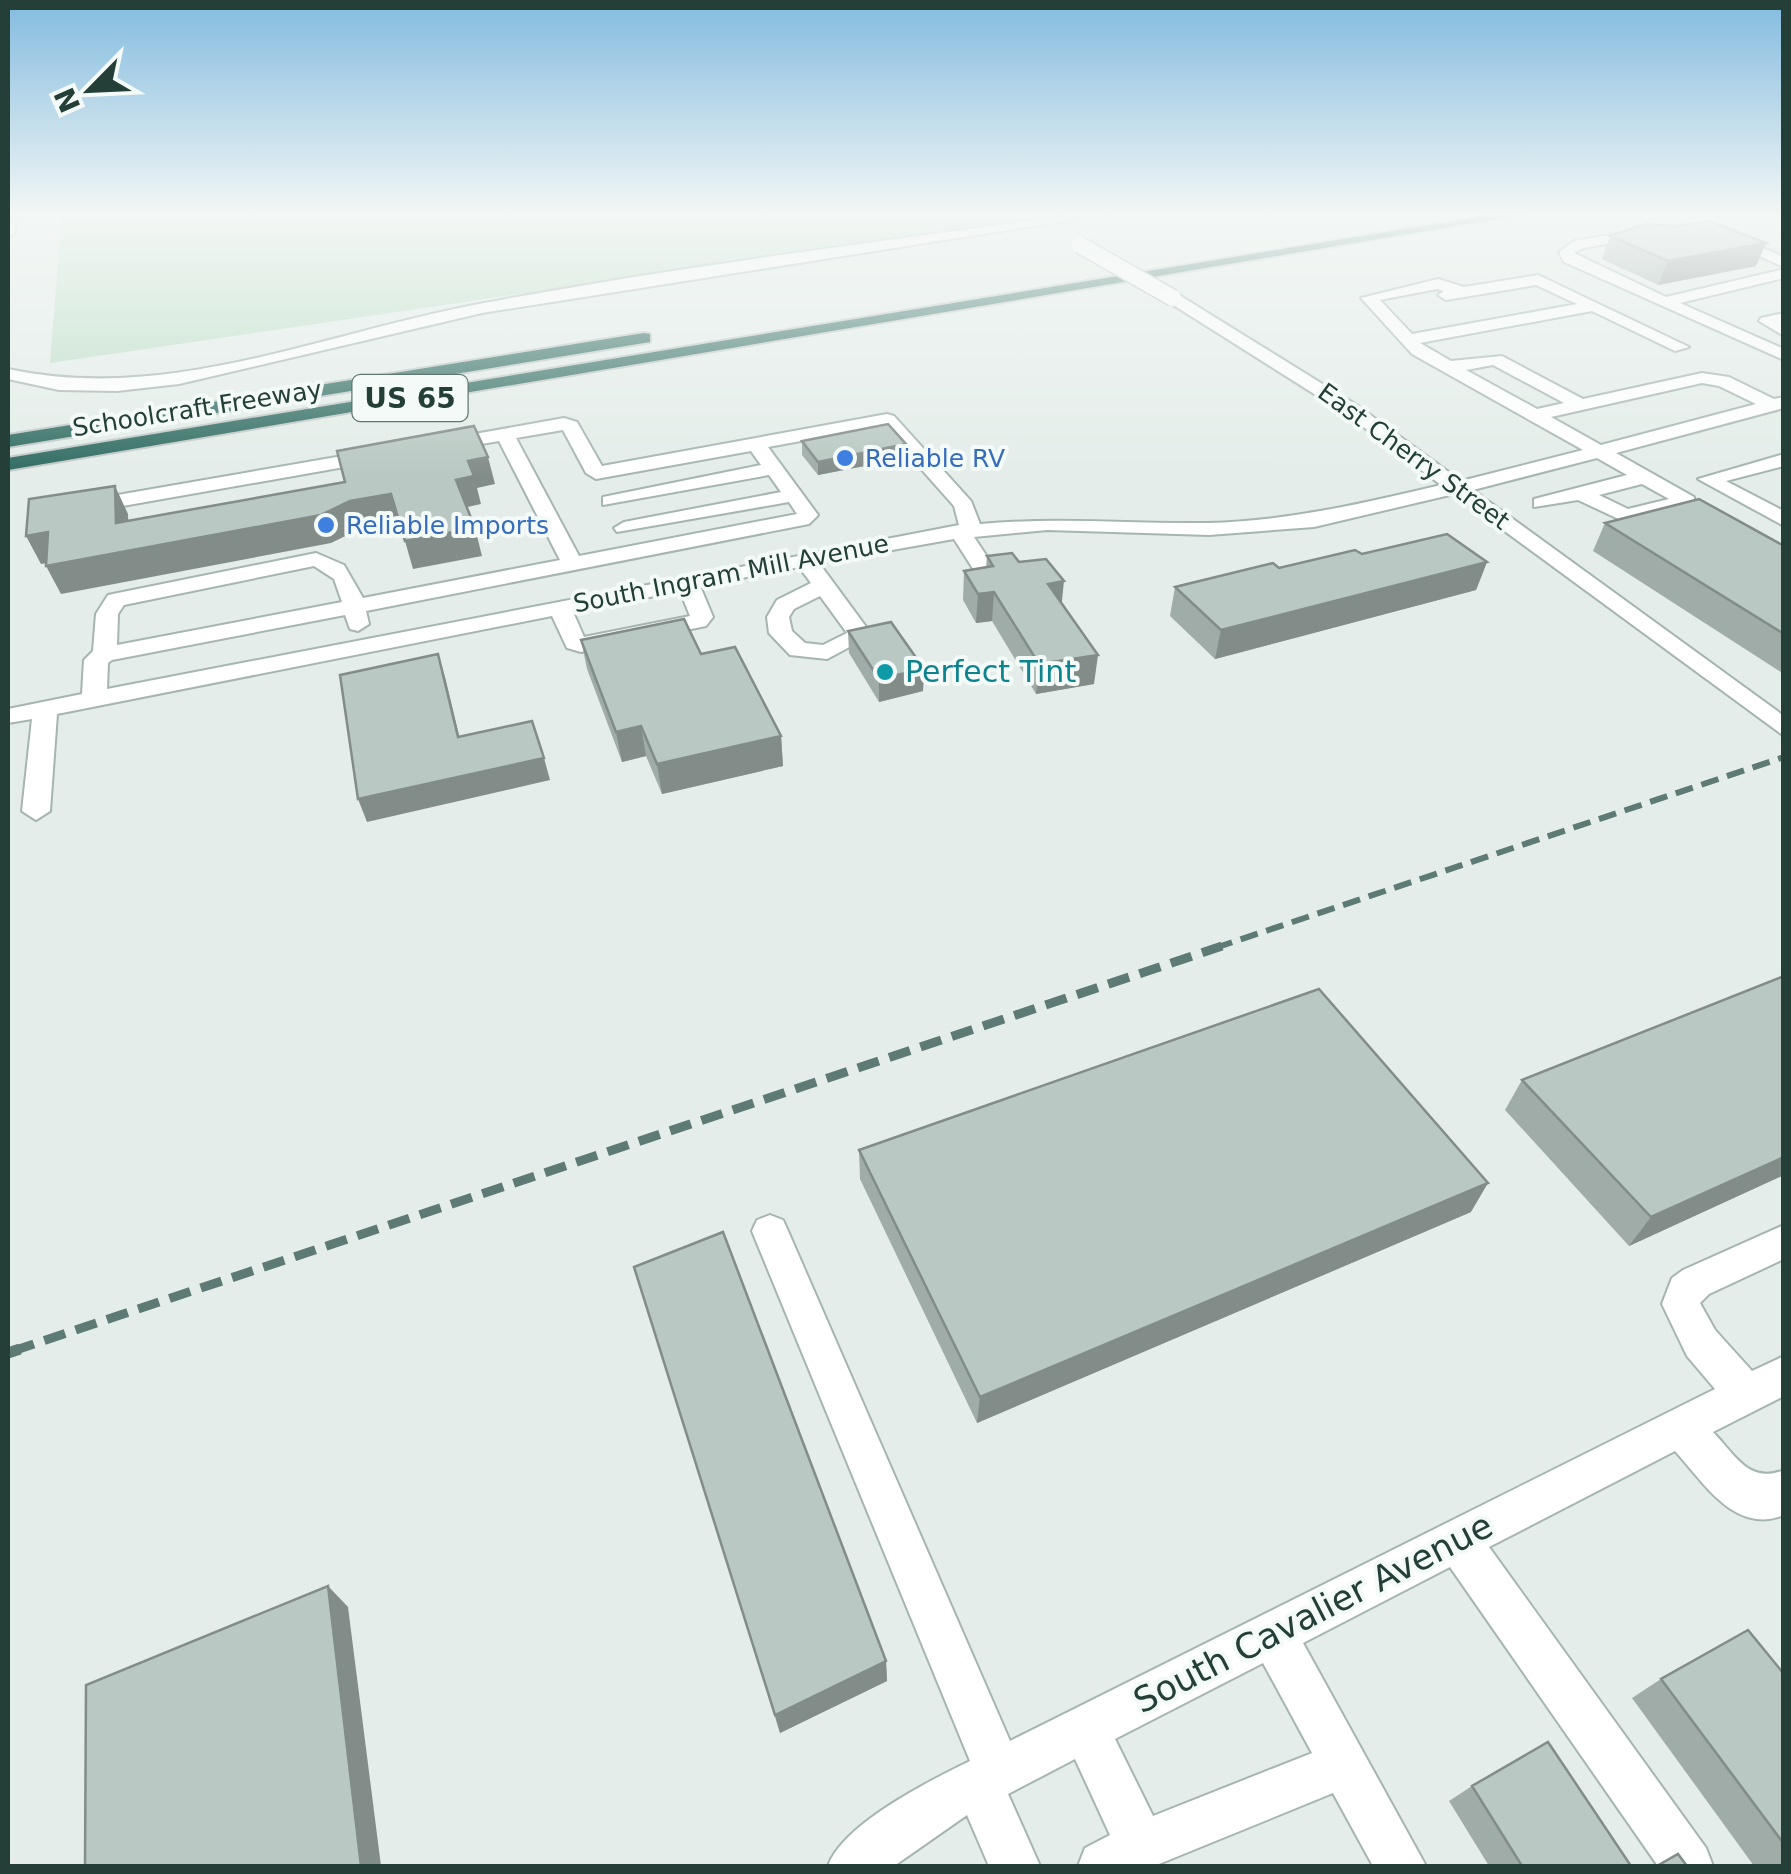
<svg xmlns="http://www.w3.org/2000/svg" width="1791" height="1874" font-family="'DejaVu Sans',sans-serif">
<rect width="100%" height="100%" fill="#e4ede9"/>
<!-- green -->
<path fill="#bddec7" d="M62,214H996L1008,222L50,363Z"/>
<g fill="none" stroke-linecap="round" stroke-linejoin="round">
<!-- minor casing -->
<g stroke="#a6b5b0" stroke-width="4">
<path id="minor" d="M1077,214H1110L482,313L179,384L117,391L59,390L8,379V369C171,404 325,332 484,303C680,266 879,242 1077,214Z
M8,218L15,222V233L8,237Z
M1646,229L1651,236L1583,248L1574,253L1666,297L1784,269V278L1680,303L1784,349V360L1564,262L1559,252L1574,241Z
M1726,232L1784,257V267L1721,239Z
M1538,275L1689,347L1675,351L1592,311L1420,343L1451,361L1502,356L1583,399L1702,373L1729,377L1774,399L1784,397V408L1616,453L1694,497V505L1625,522L1578,500L1534,507V499L1627,475L1597,458L1473,490L1784,716V736L1454,494L1314,527L1209,535L1047,530L974,537L996,570L985,577L977,575L954,539L819,563L872,635L827,659L790,655L769,633L767,617L777,600L811,583L799,567L700,586L713,617L706,626L581,652L567,648L552,616L57,714L50,811L36,820L22,811L32,719L8,723V709L82,694L84,660L93,651L96,614L108,595L316,553L344,565L363,598L560,560L499,441L442,451L435,449V441L564,418L577,422L602,466L887,414L894,416L971,501L980,524C1057,517 1132,524 1208,523C1289,521 1364,503 1441,485L1346,414L1167,301V295H1179L1358,406L1461,481L1583,450L1412,354L1361,298L1438,279L1464,287ZM1536,285L1577,304L1412,334L1380,300L1437,289L1444,291L1438,295L1446,300ZM1493,365L1564,403L1537,409L1466,370ZM1702,383L1719,386L1756,404L1601,445L1551,417ZM883,426L954,506L959,525L107,689L108,663L112,660L345,615L350,629L358,631L369,624L366,611L809,524L818,515L768,447ZM563,430L586,473L596,479L751,451L761,465L603,497V505L769,475L781,492L624,522L614,528L617,532L789,502L797,514L579,556L516,438ZM1642,484L1669,499L1628,509L1599,495ZM314,566L334,579L342,602L117,645L118,614L124,605ZM680,591L690,616L584,637L573,612ZM820,596L847,633L823,645L805,643L792,631L789,617L794,609Z
M1784,313V336L1759,321L1761,318Z
M377,450L384,452V460L83,513L73,507L83,501Z
M1784,454V466L1726,481L1784,511V526L1698,479Z
M770,1215L783,1220L788,1231L1010,1741L1715,1389L1687,1356L1662,1304L1672,1278L1683,1270L1784,1225V1259L1709,1294L1700,1303L1715,1330L1752,1371L1784,1356V1396L1713,1432C1736,1456 1749,1484 1784,1470V1515C1735,1535 1704,1483 1675,1451L1489,1547L1706,1848L1713,1866H1658L1450,1567L1303,1643L1426,1866H1373L1333,1793L1154,1866H1078L1085,1848L1110,1835L1075,1759L1008,1794L1040,1866H989L967,1815L894,1866H828C843,1824 929,1781 970,1761L752,1231L757,1220ZM1263,1663L1312,1753L1153,1816L1115,1739Z"/>
</g>
<!-- highway casing -->
<g stroke="#c1c9c7" stroke-width="4">
<path id="highway" d="M1496,214H1526L8,470V458Z
M644,333L650,334V342L8,447V435Z"/>
</g>
<!-- minor -->
<use href="#minor" fill="#fff" fill-rule="evenodd"/>
<!-- highway -->
<use href="#highway" fill="#2f6b61" fill-rule="evenodd"/>
<!-- rail-far2 -->
<path stroke="#5e7a74" stroke-width="6" stroke-dasharray="18 9" stroke-linecap="butt" d="M1215,948L1784,757"/>
<!-- rail-far1 -->
<path stroke="#5e7a74" stroke-width="9" stroke-dasharray="22 11" stroke-linecap="butt" d="M13,1351L1222,946"/>
<!-- rail -->
<path stroke="#5e7a74" stroke-width="11" stroke-dasharray="30 15" stroke-linecap="butt" d="M8,1353L20,1349"/>
<!-- minor-bridge casing -->
<g stroke="#a6b5b0" stroke-width="19" stroke-linecap="butt">
<path id="minor-bridge" d="M1080,245L1173,298"/>
</g>
<!-- minor-bridge -->
<use href="#minor-bridge" stroke="#fff" stroke-width="16"/>
</g>
<!-- wall -->
<path fill="#9faca7" d="M1610,236L1766,243L1756,266L1658,285L1602,259Z
M802,441L906,444V458L818,475L802,455Z
M1605,523L1784,546V674L1593,551Z
M1362,554L1487,562L1476,590L1215,659L1170,616L1175,587Z
M987,556L1019,562L1062,603L1094,684L1036,694L992,621L976,623L963,600L964,571L986,568Z
M848,631L924,669L923,691L879,702L849,653Z
M581,640L701,654L781,736L783,766L662,794L646,756L622,762L587,669Z
M1522,1080L1784,1175L1629,1246L1505,1110Z
M859,1150L1471,1212L977,1423L860,1179Z
M634,1267L886,1661L887,1681L780,1733Z
M1784,1674V1866H1754L1632,1698L1661,1679Z
M1472,1786L1631,1866H1489L1449,1801Z"/>
<!-- shaded-wall -->
<path fill="#828c88" d="M1766,243L1756,266L1658,285L1668,261Z
M906,444V458L818,475V462Z
M488,457L495,484L477,488L481,504L463,508L456,480L468,461Z
M115,486L128,514L129,550L350,501L391,494L399,522L360,529L331,543L61,594L46,566L116,523Z
M475,528L482,556L413,569L405,541Z
M48,532L63,561L41,564L26,536Z
M1487,562L1476,590L1215,659L1221,630Z
M1064,581L1061,610L1048,584Z
M994,592L992,621L976,623L978,594Z
M438,654L445,677L465,760L458,737Z
M1098,655L1094,684L1036,694L1039,664Z
M924,669L923,691L879,702V679Z
M641,726L646,756L622,762L616,732Z
M781,736L783,766L662,794L657,764Z
M544,758L550,780L367,822L358,799Z
M1784,1157V1175L1629,1246L1651,1217Z
M1488,1183L1471,1212L977,1423L980,1397Z
M328,1586L348,1607L381,1866H361Z
M886,1661L887,1681L780,1733L775,1715Z"/>
<!-- building -->
<path fill="#b9c8c2" stroke="#828c88" stroke-width="2.5" d="M1709,221L1766,243L1668,261L1610,236L1646,224L1677,226Z
M888,424L906,444L818,462L802,441Z
M474,426L488,457L468,461L474,476L456,480L475,528L405,541L391,494L350,501L321,515L46,566L48,532L26,536L29,499L115,486L116,523L345,482L337,451Z
M1699,499L1784,546V634L1605,523Z
M1447,534L1487,562L1221,630L1175,587L1273,563L1279,568L1355,550L1362,554Z
M1012,553L1019,562L1046,559L1064,581L1048,584L1098,655L1039,664L994,592L978,594L964,571L993,566L987,556Z
M684,619L701,654L735,647L781,736L657,764L641,726L616,732L581,640Z
M891,622L924,669L879,679L848,631Z
M438,654L458,737L532,721L544,758L358,799L340,675Z
M1784,976V1157L1651,1217L1522,1080Z
M1319,989L1488,1183L980,1397L859,1150Z
M723,1232L886,1661L775,1715L634,1267Z
M328,1586L361,1866H85L86,1685Z
M1748,1630L1784,1674V1844L1661,1679Z
M1548,1742L1631,1866H1522L1472,1786Z
M1678,1854L1687,1866H1657Z"/>
<!-- sky -->
<linearGradient id="sky" x2="0" y2="1"><stop stop-color="#83bbdf"/><stop offset="0.45" stop-color="#f3f7f5"/><stop offset="1" stop-color="#f3f7f5" stop-opacity="0"/></linearGradient>
<rect width="1791" height="476" fill="url(#sky)"/>
<!-- markers -->
<g fill="#3f7fe0" stroke="#f4faf7" stroke-width="4">
<circle cx="845" cy="458" r="10"/>
<circle cx="326" cy="525" r="10"/>
</g>
<circle fill="#0f9aa8" stroke="#f4faf7" stroke-width="4" cx="885" cy="672" r="10"/>
<g text-anchor="middle" stroke-width="8" stroke-linejoin="round" paint-order="stroke">
<!-- far-street labels -->
<g font-size="25" fill="#233f38" stroke="#f4faf7">
<text transform="translate(197 408) rotate(-9)" y="9">Schoolcraft Freeway</text>
<text transform="translate(1414 456) rotate(36)" y="9">East Cherry Street</text>
<text transform="translate(731 573) rotate(-11)" y="9">South Ingram Mill Avenue</text>
</g>
<!-- far-shop labels -->
<g font-size="25" fill="#366cbe" stroke="#f4faf7" text-anchor="start">
<text x="865" y="467">Reliable RV</text>
<text x="346" y="534">Reliable Imports</text>
</g>
<!-- shield labels -->
<rect fill="#f4faf7" stroke="#627771" stroke-width="2.5" x="352.5" y="375" width="115" height="46" rx="8"/>
<g font-size="28" font-weight="bold" fill="#233f38">
<text x="410" y="408">US 65</text>
</g>
<!-- culture labels -->
<g font-size="30" fill="#0d838f" stroke="#f4faf7" text-anchor="start">
<text x="905" y="682">Perfect Tint</text>
</g>
<!-- near-street labels -->
<g font-size="35" fill="#233f38" stroke="#f4faf7">
<text transform="translate(1313 1613) rotate(-27)" y="12">South Cavalier Avenue</text>
</g>
</g>
<!-- border -->
<rect width="1791" height="1874" fill="none" stroke="#233f38" stroke-width="20"/>
<!-- north arrow -->
<g transform="translate(90 90) rotate(246)" stroke="#f4faf7" stroke-width="8" paint-order="stroke">
<path d="M0-8L18 38L0 25L-18 38Z" fill="#233f38"/>
<text y="-15" font-size="28" font-weight="bold" text-anchor="middle" fill="#233f38">N</text>
</g>
</svg>
